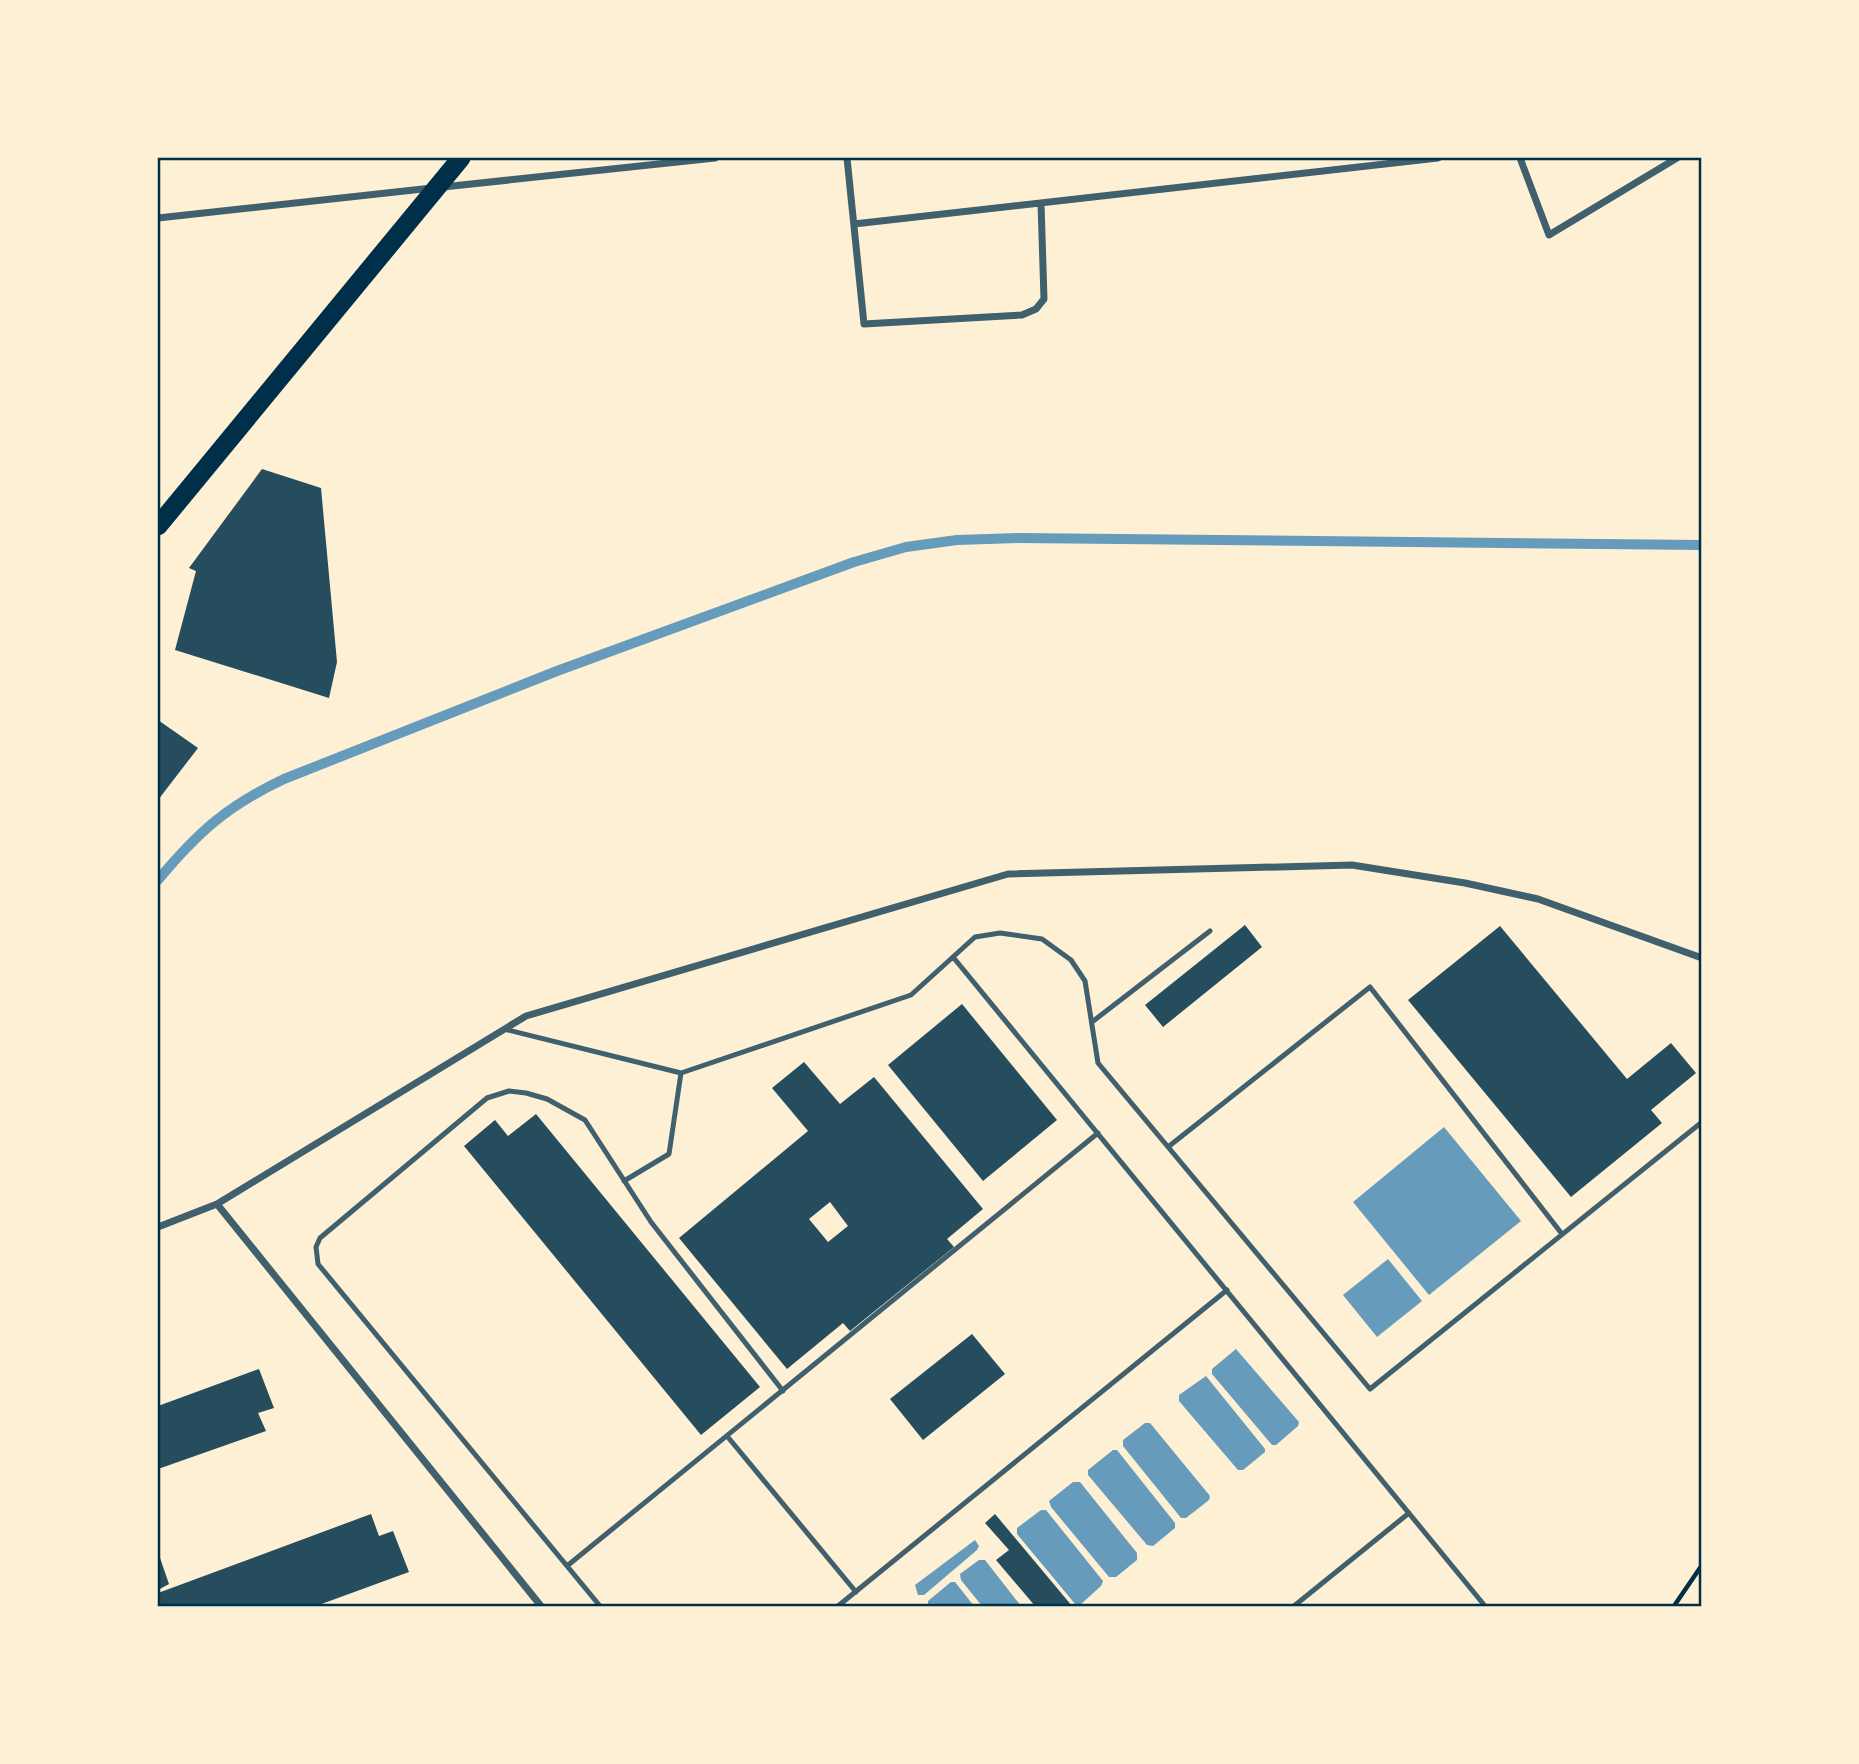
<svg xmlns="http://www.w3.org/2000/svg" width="1859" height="1764" font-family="'Roboto Condensed',sans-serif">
<rect width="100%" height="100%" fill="#fdf0d5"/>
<!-- water -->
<path fill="#669bbc" d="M1444,1127L1521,1221L1429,1295L1353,1202Z
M1388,1259L1422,1301L1377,1337L1343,1295Z
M1236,1349L1299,1422L1298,1426L1276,1445H1272L1212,1374V1369Z
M1206,1376L1265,1449V1452L1243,1470H1238L1179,1401V1395Z
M1145,1423H1150L1210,1496L1209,1500L1186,1518H1181L1123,1446V1440Z
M1113,1450H1117L1175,1523V1528L1153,1546L1147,1545L1088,1475V1470Z
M1073,1482H1080L1137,1553V1560L1116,1577H1109L1051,1507L1049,1501Z
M1041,1510H1046L1103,1581L1101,1586L1080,1605H1076L1017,1534V1528Z
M975,1540L979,1546L977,1550L924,1595H918L915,1585Z
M979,1560H985L1021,1606H982L961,1580L960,1574Z
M951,1582H955L974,1606H928V1601Z"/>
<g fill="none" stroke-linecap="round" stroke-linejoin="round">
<!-- stream -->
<path stroke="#669bbc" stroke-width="10" d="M158,880C198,832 227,806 284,779L557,671L854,562L906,547L957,540L1018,538L1702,545"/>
</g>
<!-- building -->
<path fill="#264d5e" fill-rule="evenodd" d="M262,469L321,488L337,662L329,698L175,650L196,571L189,568Z
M158,720L198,748L158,800Z
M1245,925L1262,947L1163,1027L1145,1005Z
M1500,926L1627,1079L1671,1043L1696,1073L1651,1110L1662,1123L1571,1197L1408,1000Z
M962,1004L1057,1120L983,1181L888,1065Z
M804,1062L840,1104L874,1077L983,1209L947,1239L954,1247L850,1331L843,1323L787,1369L679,1238L808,1131L772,1088ZM830,1202L848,1226L828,1242L809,1219Z
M536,1114L760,1387L701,1435L464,1146L495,1120L508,1136Z
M972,1334L1005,1374L923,1440L890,1399Z
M259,1369L274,1408L258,1413L266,1431L158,1469V1406Z
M371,1514L379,1536L393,1531L409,1572L316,1606H158V1593Z
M995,1514L1072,1606H1035L996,1560L1009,1550L985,1523Z
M158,1552L169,1584L158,1590Z"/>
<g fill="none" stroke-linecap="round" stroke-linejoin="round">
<!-- path -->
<path stroke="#003049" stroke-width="4.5" d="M1674,1606L1702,1565"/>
<!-- service -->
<path stroke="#3f606c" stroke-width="5" d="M953,957L1485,1606
M1092,1022L1210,931
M504,1029L681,1073L911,995L975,937L1000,933L1042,939L1071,960L1085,981L1098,1063L1370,1389L1702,1122
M1168,1147L1370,987L1562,1234
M624,1181L669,1154L681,1073
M727,1436L856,1592
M567,1566L1098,1133
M600,1606L318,1264L316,1247L320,1238L487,1098L509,1091L526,1093L547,1099L585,1120L651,1222L783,1391
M838,1606L1227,1290
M1294,1606L1409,1513"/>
<!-- minor -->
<path stroke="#3f606c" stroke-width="7" d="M847,158L864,324L1022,315L1036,309L1044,299L1041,203
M1520,158L1549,235L1677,158
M443,187L715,158
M158,218L432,188
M854,224L1438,158
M217,1204L541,1606
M158,1227L217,1204L526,1016L1008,874L1352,865L1465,883L1538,899L1702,958"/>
<!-- trunk -->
<path stroke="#003049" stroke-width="19" d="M158,526L461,158"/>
</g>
<!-- border -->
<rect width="1859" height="1764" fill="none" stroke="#fdf0d5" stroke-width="318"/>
<rect x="159" y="159" width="1541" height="1446" fill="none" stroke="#003049" stroke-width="2.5"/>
</svg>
